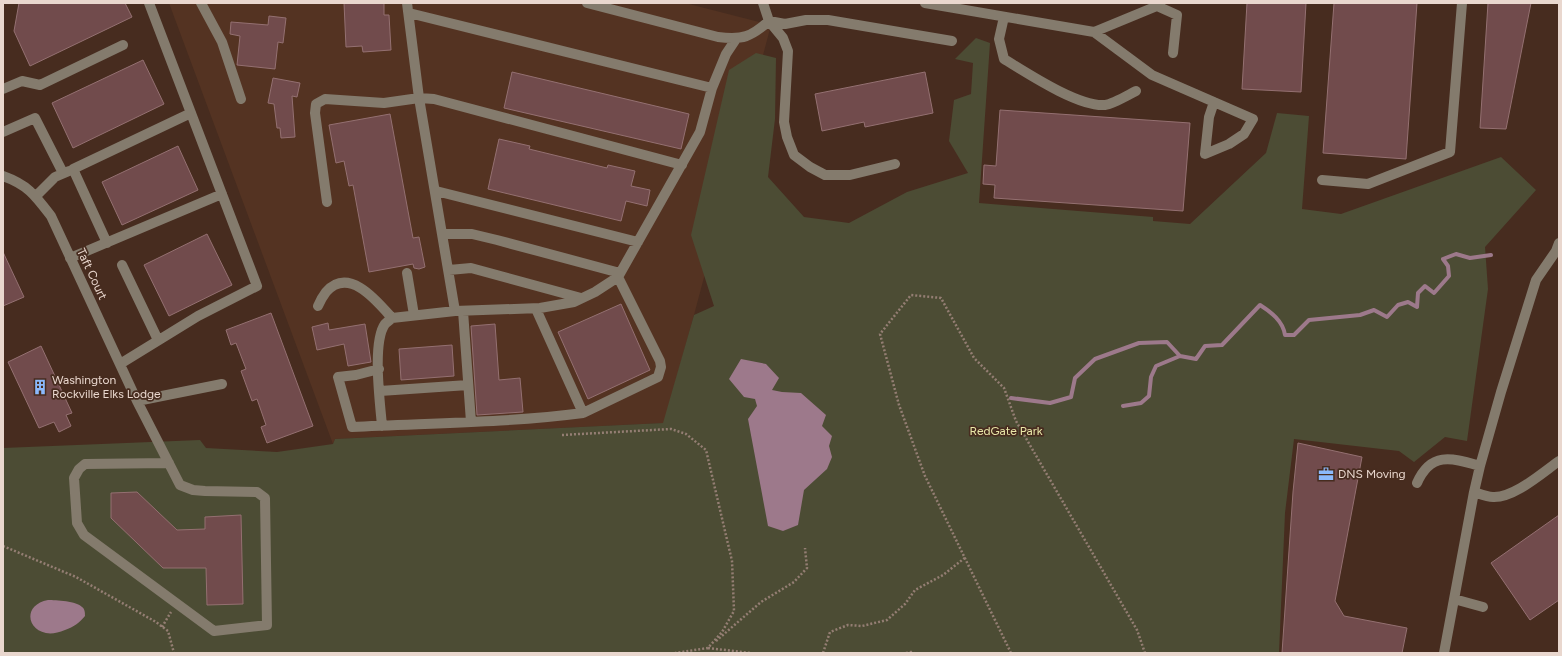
<svg xmlns="http://www.w3.org/2000/svg" width="1562" height="656" font-family="Figtree,sans-serif">
<rect width="100%" height="100%" fill="#472c1f"/>
<!-- built -->
<path fill="#543322" d="M169,3H685L771,25L694,315L664,423L335,439L333,444Z"/>
<!-- green -->
<path fill="#4c4c34" d="M976,38L990,43L979,203L1153,217V221L1190,224L1266,153L1277,113L1309,116L1302,209L1341,214L1501,157L1536,190L1485,247L1488,289L1467,441L1445,437L1414,462L1399,451L1294,439L1285,513L1279,653H3V448L200,440L206,448L277,452L333,444L335,439L663,423L694,315L714,306L691,235L729,70L756,53L776,58L775,119L768,177L804,217L849,223L907,192L968,173L949,141L954,100L971,94L973,63L955,59Z"/>
<!-- water -->
<path fill="#9d798b" d="M741,359L766,364L779,378L772,390L782,392L801,393L826,415L822,426L832,436L829,446L832,457L827,469L804,490L798,525L783,531L768,526L748,419L757,406L755,399L744,397L729,379Z
M48,600C56,600 77,601 82,607C85,609 85,613 85,616C79,623 74,627 65,630C31,645 16,606 48,600Z"/>
<g fill="none" stroke-linecap="round" stroke-linejoin="round">
<!-- stream -->
<path stroke="#9d798b" stroke-width="4" d="M1011,398L1050,403L1071,397L1075,378L1095,359L1139,343L1167,342L1180,356L1196,359L1205,346L1222,345L1260,305C1271,312 1283,321 1285,335H1294L1309,320L1360,315L1374,310L1387,317L1398,305L1408,302L1417,307L1418,293L1425,286L1434,293L1449,276L1448,266L1443,259L1456,254L1470,258L1491,255
M1123,406L1141,403L1149,396L1151,377L1156,366L1180,356"/>
</g>
<!-- building -->
<path fill="#714b4c" stroke="#947071" d="M19,3H125L132,17L30,66L14,31Z
M344,3H384V15H389L391,50L363,52L362,46L346,47Z
M1247,3H1306L1301,92L1242,89Z
M1334,3H1417L1406,159L1323,153Z
M1488,3H1531L1506,129L1480,128Z
M269,16L286,18L283,43L278,42L275,69L237,65L240,36L230,34L231,22L268,25Z
M143,60L164,104L73,148L52,103Z
M512,72L689,114L681,149L504,108Z
M925,72L933,113L865,127L864,122L822,131L815,94Z
M273,78L300,83L297,97L292,96L295,137L281,138L280,128H277L274,104L268,103Z
M1000,110L1190,123L1183,211L994,198L995,185L983,184L984,165L996,166Z
M390,114L413,238L419,237L425,267L419,269L414,268L413,264L369,272L353,185L349,186L344,161L336,163L329,125Z
M499,139L530,146L529,149L607,168L608,165L635,171L631,186L650,190L647,206L626,201L621,221L488,189Z
M178,146L198,190L122,225L102,182Z
M207,234L232,285L169,316L144,265Z
M3,252L24,297L3,306Z
M621,304L650,370L588,399L558,332Z
M271,313L313,426L267,443L261,427L266,425L257,399L252,401L241,371L246,369L236,343L231,345L226,330Z
M328,323L329,330L365,324L371,362L348,366L344,344L317,350L312,327Z
M495,324L499,380L520,378L523,412L477,415L471,326Z
M452,345L454,376L401,380L399,349Z
M41,346L72,413L66,415L71,426L59,432L54,422L39,428L8,362Z
M1298,443L1362,457L1335,601L1344,616L1407,628L1402,653H1282L1293,492Z
M137,492L177,530L205,529V517L241,515L243,604L207,605L206,568H163L111,518V493Z
M1559,515V600L1530,620L1491,563Z"/>
<g fill="none" stroke-linecap="round" stroke-linejoin="round">
<!-- path -->
<path stroke="#947e73" stroke-width="2.5" stroke-dasharray="2 2" stroke-linecap="butt" d="M562,435L671,429L686,434L706,450L732,561L734,611L722,632L708,648L675,653
M3,546L76,577L156,622L168,631L174,653
M162,627L171,612
M716,641L761,602L794,582L807,568L805,548
M708,648L751,653
M823,653L830,632L848,625L862,626L887,620L905,604L915,590L943,575L966,557
M906,653L911,652L914,653
M1011,653L925,476L899,405L880,334L911,295L941,298L974,358L1004,388L1016,421L1137,630L1145,653"/>
<!-- minor -->
<path stroke="#847b6d" stroke-width="10" d="M201,3L222,42L241,99
M407,3L419,98L455,311L540,308L574,302L595,292L618,277L700,132L712,88L726,54L736,39
M587,3L718,37C743,40 751,37 769,21L763,3
M925,3L1094,32L1152,75L1253,119L1244,134L1229,144L1205,154L1209,117L1214,102
M1157,6L1177,15L1173,53
M409,13L712,88
M1004,17L999,39L1004,59C1027,73 1078,107 1105,105C1113,104 1128,95 1136,91
M1094,32L1157,6L1156,3
M3,89L22,81L40,85L123,45
M3,132L35,118L63,173
M895,164L850,175H825L810,167L794,155L787,137L784,122L788,51L783,38L769,21L785,24L806,20H828L952,41
M3,176C28,185 35,195 51,216L137,401L180,485L193,490L205,491L257,492L265,498L267,625L214,631L84,535L77,523L74,478L79,469L85,464L169,463
M1322,180L1368,184L1450,152L1462,3
M436,191L638,242
M36,196L55,177L69,171
M327,202L315,113L316,104L325,99L384,103L419,98L434,99L682,165
M443,234H472L497,240L620,273
M107,243L73,169L191,113
M70,258L222,194
M122,265L158,340
M449,270L471,268L581,298
M407,273L414,315
M318,306C320,301 323,296 326,292C349,266 377,301 392,318
M536,309L583,413L658,377L661,367L660,361L618,277
M463,311L471,422
M120,364L198,316L257,286L149,3
M379,369L356,375L338,377L352,427C429,423 506,423 583,413
M380,391L468,385
M137,401L222,384
M382,426C380,402 372,342 385,324C387,322 390,320 392,318L455,311
M1417,483C1431,451 1452,458 1480,466
M1474,492C1480,494 1487,497 1493,497C1514,498 1542,473 1559,461
M1454,599L1483,607
M1444,653L1474,492L1480,466L1501,392L1536,280L1556,251L1559,243"/>
</g>
<!-- icons -->
<defs>
<g id="building-bare" transform="scale(1.2)"><path d="M-4-6H4V6H1V3H-1V6H-4ZM-2.5-4.3h1.7v1.8h-1.7ZM.8-4.3h1.7v1.8H.8ZM-2.5-1h1.7V.8h-1.7ZM.8-1h1.7V.8H.8Z" fill="#8bb9fc" stroke="#472c1f" stroke-width="2.5" paint-order="stroke"/></g>
<g id="office-bare" transform="scale(1.2)"><path d="M-6-3h4V-5.5h4V-3h4V5H-6ZM-1-4.5V-3h2v-1.5ZM-6 0V1H6V0Z" fill="#8bb9fc" stroke="#472c1f" stroke-width="2.5" paint-order="stroke"/></g>
</defs>
<g fill-rule="evenodd">
<use href="#building-bare" x="40" y="387"/>
<use href="#office-bare" x="1326" y="474"/>
</g>
<g text-anchor="middle" stroke-width="3.5" stroke-linejoin="round" paint-order="stroke">
<!-- street labels -->
<g font-size="12" fill="#e9d7ce" stroke="#472c1f">
<text transform="translate(92 274) rotate(65)" y="4">Taft Court</text>
</g>
<!-- poi labels -->
<g font-size="12" fill="#e9d7ce" stroke="#472c1f" text-anchor="start">
<text x="52" y="384">Washington<tspan x="52" dy="14">Rockville Elks Lodge</tspan></text>
<text x="1338" y="478">DNS Moving</text>
</g>
<!-- park labels -->
<g font-size="12" fill="#eae8a9" stroke="#472c1f">
<text x="1006" y="435">RedGate Park</text>
</g>
</g>
<!-- border -->
<rect width="1562" height="656" fill="none" stroke="#e9d7ce" stroke-width="8"/>
</svg>
